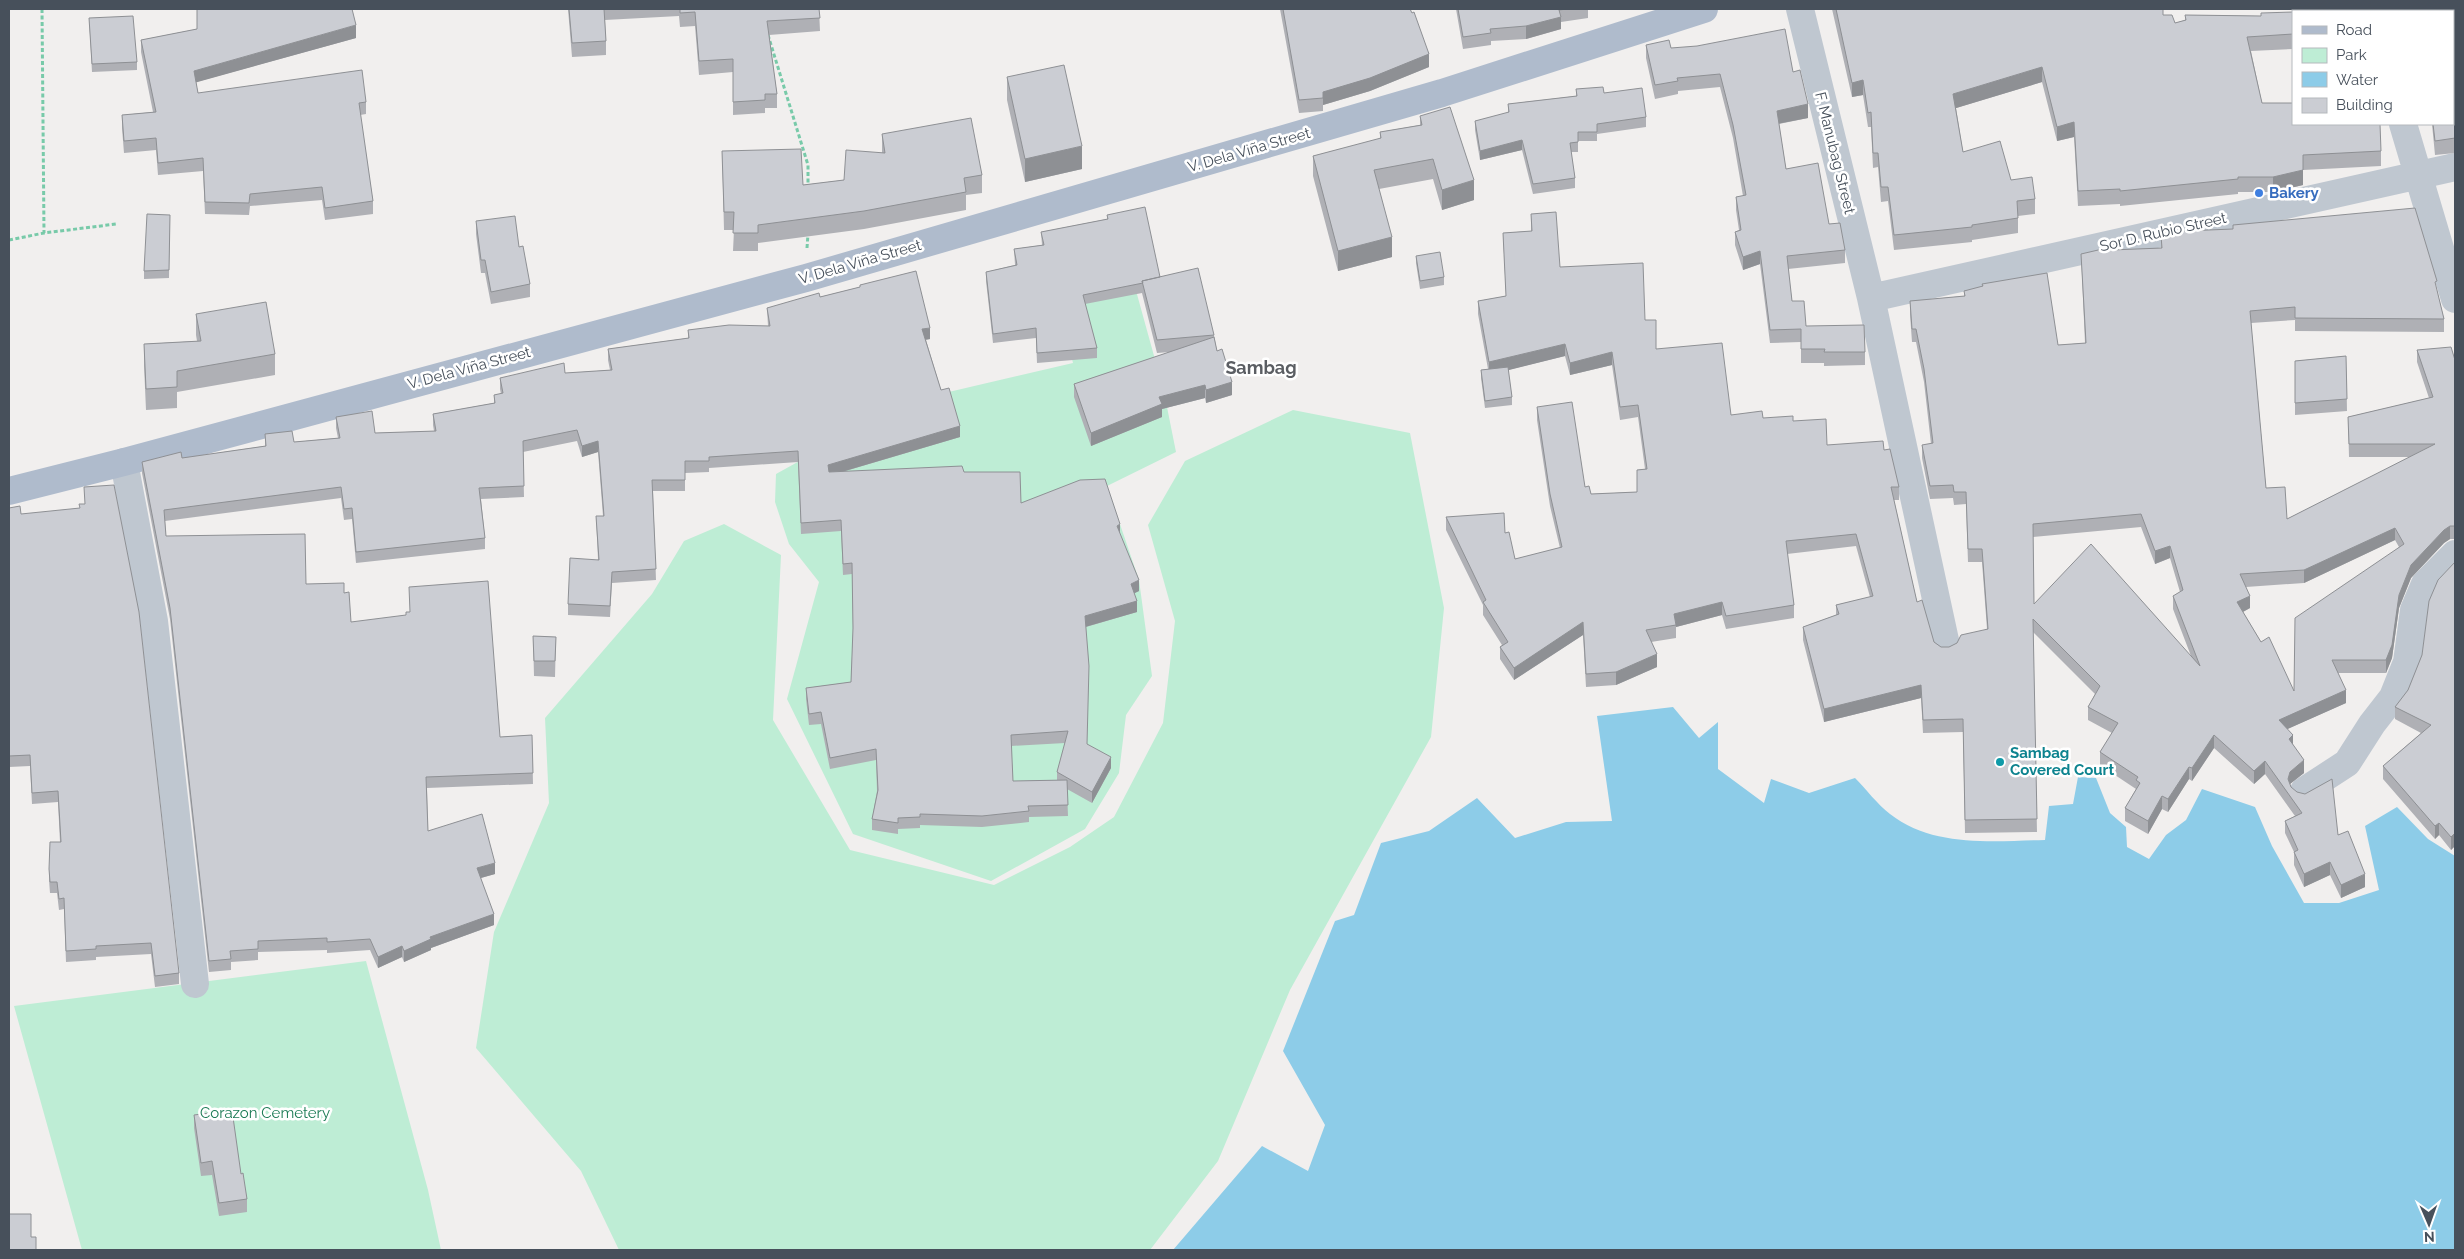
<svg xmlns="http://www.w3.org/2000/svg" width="2464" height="1259" font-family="Raleway,sans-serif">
<rect width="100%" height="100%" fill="#f1efee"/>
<!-- green -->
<path fill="#beedd5" d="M1122,240L1164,392L1176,452L1107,486L1139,580L1152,676L1126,715L1119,773L1085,829L991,881L853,834L787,699L819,582L789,544L775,502L776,474L906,402L1073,363L1049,265Z
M1293,410L1410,433L1444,608L1431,737L1290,990L1218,1161L1150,1250H619L581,1171L476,1048L494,932L549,803L545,718L652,594L684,541L724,524L781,555L773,720L850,850L994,885L1070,847L1114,817L1163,723L1175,621L1148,525L1185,461Z
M366,961L428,1190L441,1250H82L14,1006Z"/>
<!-- water -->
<path fill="#8dcce8" d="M1673,707L1699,738L1718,722V769L1764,803L1771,779L1809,793L1855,778C1866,789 1877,804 1890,814C1933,848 1994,841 2045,840L2049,806L2073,804L2078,777L2096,778L2110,813L2126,827L2127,847L2149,859L2166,835L2186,820L2202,789L2255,807L2272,846L2304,903H2339L2379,890L2365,826L2397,807L2428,839L2455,856V1250H1173L1262,1146L1308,1171L1325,1125L1283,1051L1335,921L1354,915L1381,843L1429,831L1477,798L1515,838L1566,822L1612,821L1597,716Z"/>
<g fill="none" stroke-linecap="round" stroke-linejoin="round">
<!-- path -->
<path stroke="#78caa9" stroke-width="3" stroke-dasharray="4 2.5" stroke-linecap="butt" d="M42,9L44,233
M768,35L808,165V188
M9,240L44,233L116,224
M807,248L808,234"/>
<!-- minor -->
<path stroke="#bfc7d0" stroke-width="28" d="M1800,9L1871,298L1946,645
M2370,9L2371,11
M2403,124L2455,299
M1871,298L2455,167
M124,462L154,621L195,984
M2304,791L2347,763L2372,724L2393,697L2407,662L2414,610L2425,584L2455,554"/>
<!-- major -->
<path stroke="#afbbcc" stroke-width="28" d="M9,491L124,462L806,278L1442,93L1704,9"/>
</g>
<!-- wall -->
<path fill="#afb0b5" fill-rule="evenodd" d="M568,9H819L820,31L769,35L777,94V108H765V113L733,115V72L699,75L695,26L680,27L679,16L605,20L606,41V55L572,57Z
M1280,9H1410L1429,67L1370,91L1323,105V111L1299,113Z
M1456,9H1588V18L1561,22V29L1526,39L1491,41V45L1463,49Z
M1832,9H2163V15L2175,23L2185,20V15L2261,16L2293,12V49L2251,51L2262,103L2381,151V166L2303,170V185L2273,192H2238V194L2120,206V204L2078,206L2074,137L2057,141L2042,82L1956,108L1963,152L2011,180L2035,199V214L2018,216V233L1972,240V242L1894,250L1888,201L1881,202L1878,167L1873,168L1871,127H1868L1863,95L1852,97Z
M2403,9H2455V153L2435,155L2432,124H2453V11H2404Z
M89,18L137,62V70L92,72Z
M197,29L356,38L196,82L198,93L366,102V114L360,115L373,201V214L325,220L322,200L250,206L249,215L205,214L203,171L158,175L156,150L124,153L122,128V115L153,112L141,52V40Z
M1646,45L1671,48L1793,72L1808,118L1779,124L1786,169L1829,224L1845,250V263L1788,269L1792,301L1806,326L1865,352V365L1824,366V363H1801V342L1770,343L1760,264L1743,270L1735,245V232L1739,230L1736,210V197L1743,196L1733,138L1720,87L1678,91V94L1655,99L1646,58Z
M1007,77L1082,169L1025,182L1007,100Z
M1576,89L1604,93L1646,117V127L1597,134V141H1578V152H1571L1575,178V188L1533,194L1522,150L1480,160L1475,130V121L1508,113V104L1576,96Z
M1420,116L1474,200L1442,210L1433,179L1379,189L1392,257L1338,271L1313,176V156L1380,139V132L1420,125Z
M882,134L982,175V193L966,195V210L864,229L758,243V251H733L734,230H724L722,151L803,185L844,180L882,153Z
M1531,214L1560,267L1645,320L1656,349L1731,415L1763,418L1793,421L1827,445L1884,450L1899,487V500H1894L1917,602L1934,642L1941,647H1949L1987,629L1982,562H1968L1966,504L1954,505L1953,498L1930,499L1922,458V445L1931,444L1924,382L1916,342H1912L1910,314V301L1964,296V291L1982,287V284L2058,345L2085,343L2081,254L2111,250L2161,248V236L2437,290L2444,319V332L2295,331V320L2251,323L2266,488L2287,519L2410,457H2349L2348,417L2429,398L2417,362V350L2455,360V539H2450L2444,543L2411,578L2399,608L2392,658L2386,673H2338L2346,703L2287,729L2304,773L2290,784L2291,787L2338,835L2365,887L2341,898L2330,875L2304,887L2294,865V852L2285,833V821L2295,816L2265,774L2254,784L2214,748L2192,781L2189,779L2168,812L2162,809L2148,834L2125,821V808L2136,789L2100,765V752L2112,733L2088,720V707L2095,694L2033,632L2037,832L1965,833L1963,732L1923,733L1921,698L1824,722L1803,640V627L1836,615V605L1870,597L1856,546L1787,554L1794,605V618L1726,629L1722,615L1676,627V638L1651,642L1657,667L1616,685L1586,687L1583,635L1514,680L1500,659V647L1502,645L1483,615V605L1446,530V517L1505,533L1515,559L1560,548L1550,506L1537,420V407L1585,487L1591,494L1637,492V470L1645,469L1638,417L1620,420L1612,365L1570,375L1565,356L1508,370L1512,397V405L1485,408L1481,378V370L1488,369L1478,314V301L1506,296L1503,233L1531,231ZM2141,527L2155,564L2170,558L2180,592L2173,596V609L2191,656L2034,604L2033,537ZM2395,540L2399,547L2294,691L2261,642L2243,612L2250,608L2246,587L2304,583Z
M170,215L169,278L144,279V271Z
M1107,215L1160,277L1214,335L1217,351L1232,395L1206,403L1205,398L1162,409V417L1091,446L1074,397V384L1170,352L1157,353L1142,293L1085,304L1097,348V358L1037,363L1036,338L993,343L986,281V272L1015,265L1014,249L1042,245L1041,232L1107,219Z
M476,221L519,247L530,284V297L491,304L485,273H481L476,234Z
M1416,256L1444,277V285L1420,289L1416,263Z
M860,285L930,339L926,340L941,390L960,437L842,472H964L1021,503L1120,534L1139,591L1134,593L1137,612L1086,627L1087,744L1111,768L1092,803L1067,789L1068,816L1029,817V822L982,827L920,825V828L898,829V834L872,830V819L877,791L876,760L830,769L821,724L809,725L806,699V688L851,682L853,632L852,574L843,575L841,531L801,534L798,462L709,468V472L685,473V491H653L656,580L612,583L610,617L568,615V604L598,559L596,516H603L598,452L582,457L577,441L523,452L524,497L481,499L485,538V549L356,563L352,519L344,520L341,498L165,521L166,536L306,584L344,593L351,622L500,737L532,735L533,784L427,788L428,831L495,874L481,878L494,925L431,948V950L404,962L402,957L378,968L370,950L327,953V950L258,952V960L231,962V970L209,972L170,619L142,473V462L182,458L265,446V434L294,442L338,438L336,428V417L375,433L434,431L433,425V414L494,403V395L501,394L500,389V378L610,370L608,360V349L688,338V330L768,326L767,308L820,297L860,287ZM1065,743L1057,772V780L1013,781L1011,746Z
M196,314L275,354V375L177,392V408L146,410L144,365V344L197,341L196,335Z
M2346,356L2347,411L2295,415V361Z
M9,508L21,514L179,973V984L155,987L151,954L96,957V960L66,962L64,909L59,910L57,893H50L49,880V869L60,842L58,802L32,804L30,766L9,767Z
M2455,562V846L2451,850L2439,835L2435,839L2383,779V766L2421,733L2395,719V707L2408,690L2422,655Z
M533,636L556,637L555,677L534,676Z
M194,1115L241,1174L247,1199V1212L219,1216L212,1175L201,1176L194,1128Z"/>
<!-- shaded-wall -->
<path fill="#8e9094" d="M1561,17V29L1526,39V26Z
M356,25V38L194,83V71Z
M1429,54V67L1370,91L1323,105V92Z
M2042,67V82L1953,109V94Z
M1863,80V95L1852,97V83Z
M1808,104V118L1777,124V111Z
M2074,122V137L2057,141V127Z
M1522,140V150L1480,160V151Z
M1082,146V169L1025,182V159Z
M2303,170V185L2273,192V177Z
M1474,180V200L1442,210V190Z
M1392,237V257L1338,271V251Z
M1760,251V264L1743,270V257Z
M930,328V339L922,340V329Z
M1565,344V356L1489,375V362Z
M1612,352V365L1570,375V363Z
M1232,382V395L1206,403V390Z
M1205,385V398L1162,409V417L1091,446V433L1159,397Z
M960,426V437L828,476V465Z
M598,441V452L582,457V446Z
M1120,524V535L1117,526Z
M2450,526V539L2444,543L2411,578L2399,608L2392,658L2386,673V660L2399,595L2411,565L2444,530Z
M2395,528V540L2304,583V570Z
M2170,546V558L2155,564V551Z
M1139,580V591L1131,595V584Z
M2250,596V608L2237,615V602Z
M1137,601V612L1085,627V616Z
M1722,602V615L1676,627L1674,614Z
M1583,622V635L1514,680V668Z
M1657,654V667L1616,685V672Z
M1921,685V698L1824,722V709Z
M2346,690V703L2279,733V720Z
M2214,735V748L2192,781V768Z
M2293,735V748L2289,739Z
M1111,757V768L1092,803V792Z
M2304,760V773L2290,784L2288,779L2290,772Z
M2265,761V774L2254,784V771Z
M2189,767V779L2168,812V799Z
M2162,796V809L2148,834V821Z
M2439,823V835L2435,839V826Z
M2455,833V846L2451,850V837Z
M2330,862V875L2304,887V874Z
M495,863V874L477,879V868Z
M2365,874V887L2341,898V885Z
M494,914V925L431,948V950L404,962V951L430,937Z
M402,946V957L378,968V957Z"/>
<!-- building -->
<path fill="#cbcdd3" stroke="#8e9094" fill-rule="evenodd" d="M197,9H352L356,25L194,71L198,93L362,70L366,102L359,103L373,201L325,208L322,187L250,194L249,203L205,202L203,158L158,163L156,138L124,141L122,115L156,112L141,40L197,29Z
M569,9H604L606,41L572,43Z
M680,9H819L820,18L767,21L777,94H765V100L733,102V59L699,61L695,12L680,13Z
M1283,9H1410L1412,13L1414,12L1429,54L1370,78L1323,92V98L1299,100Z
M1458,9H1567L1559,10L1561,17L1526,26L1490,29L1491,33L1463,37Z
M1836,9H2163V15H2172L2175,23L2186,20L2185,15L2261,16V13L2293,12V34L2247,37L2262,103H2293V124H2380L2381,151L2303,155V170L2273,177H2238V179L2120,191V189L2078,191L2074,122L2057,127L2042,67L1953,94L1963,152L2000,141L2011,180L2032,177L2035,199L2017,201L2018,218L1972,225V227L1894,235L1888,187H1881L1878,153H1873L1871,112L1868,113L1863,80L1852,83Z
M2299,9H2359V11H2299Z
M2409,9H2455V138L2435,141L2433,124H2453V11H2410Z
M133,16L137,62L92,64L89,18Z
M1785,29L1793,72L1800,70L1808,104L1777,111L1786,169L1818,163L1829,224L1840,223L1845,250L1787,256L1792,301H1804L1806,326L1864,325L1865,352H1824L1825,349H1801V329L1770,330L1760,251L1743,257L1735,232L1741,230L1736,197L1746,195L1733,125L1720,74L1677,78L1678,81L1655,85L1646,45L1669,40L1671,48L1697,46Z
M1064,65L1082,146L1025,159L1007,77Z
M1603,87L1604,93L1642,88L1646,117L1597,124V132H1578V142L1570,143L1575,178L1533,184L1522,140L1480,151L1475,121L1509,112L1508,104L1577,96L1576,89Z
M1450,107L1474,180L1442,190L1433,159L1374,170L1392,237L1338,251L1313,156L1381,138L1380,132L1422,125L1420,116Z
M971,118L982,175L964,178L966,192L864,211L758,225V233H733L734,212H724L722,151L801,149L803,185L844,180L846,150L885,153L882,134Z
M1145,207L1160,277L1142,281L1143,283L1083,295L1097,348L1037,353L1036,328L993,334L986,272L1017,265L1014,249L1044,245L1041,232L1108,219L1107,215Z
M2415,208L2437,281L2435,282L2444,319L2295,318V307L2250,311L2266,488L2285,487L2287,519L2435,444H2349L2348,417L2433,397L2417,350L2451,347L2455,360V526H2450L2444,530L2411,565L2399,595L2392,645L2386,660H2332L2346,690L2279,720L2293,735L2289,739L2304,760L2290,772L2288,779L2291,787L2297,792L2305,794L2332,779L2338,835L2348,831L2365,874L2341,885L2330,862L2304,874L2294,852L2298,850L2285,821L2302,813L2265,761L2254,771L2214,735L2192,768L2189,767L2168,799L2162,796L2148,821L2125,808L2140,783L2136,780L2138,777L2100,752L2118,723L2088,707L2100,686L2033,619L2037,819L1965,820L1963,719L1923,720L1921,685L1824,709L1803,627L1839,614L1836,605L1873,596L1856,534L1786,541L1794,605L1726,616L1722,602L1674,614L1676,625L1646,630L1657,654L1616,672L1586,674L1583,622L1514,668L1500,647L1508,642L1483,602L1486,600L1446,517L1504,513L1505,533L1509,532L1515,559L1562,547L1550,494L1537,407L1572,402L1585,487L1589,486L1591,494L1637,492V470L1647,469L1638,405L1620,407L1612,352L1570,363L1565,344L1489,362L1478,301L1506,296L1503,233L1532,231L1531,214L1556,212L1560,267L1643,263L1645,320H1656V349L1722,343L1731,415L1762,411L1763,418L1793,416V421L1826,419L1827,445L1883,441L1884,450L1890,449L1899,487H1891L1917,602L1922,600L1934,642L1941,647H1949L1957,643L1961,635L1988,629L1982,549H1968L1966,492H1954L1953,485L1930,486L1922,445L1933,443L1924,369L1916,329H1912L1910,301L1965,296L1964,291L1983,286L1982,284L2047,273L2058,345L2086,343L2081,254L2111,247V250L2162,248L2161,236L2184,231L2233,229V225ZM2141,514L2155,551L2170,546L2183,590L2173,596L2200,666L2091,544L2034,604L2033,524ZM2395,528L2404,544L2295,618L2294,691L2269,637L2261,642L2237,602L2250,596L2240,574L2304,570Z
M147,214L170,215L169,270L144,271Z
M515,216L519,247L523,246L530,284L491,292L485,260H481L476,221Z
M1440,252L1444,277L1420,281L1416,256Z
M1198,268L1214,335L1157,340L1142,281Z
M916,271L930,328L922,329L941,390L949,388L960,426L828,465L829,472L962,466L964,472H1020L1021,503L1080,480L1105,479L1120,524L1117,526L1139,580L1131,584L1137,601L1085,616L1089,666L1087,744L1111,757L1092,792L1057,772L1068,731L1011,735L1013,781L1067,780L1068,805L1028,806L1029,811L982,816L920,814V817L898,818V823L872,819L878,790L876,749L830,758L821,712L809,714L806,688L851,682L853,628L852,563L843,564L841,520L801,523L798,451L709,457V461H685V480H652L656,569L612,572L610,606L568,604L570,558L599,560L596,516H604L598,441L582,446L577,430L523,441L524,486L479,488L485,538L356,552L352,508L344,509L341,487L164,510L166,536L305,534L306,584L344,583V593L349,592L351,622L406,615V612H410L409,587L488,581L500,737L532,735L533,773L426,777L428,831L482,814L495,863L477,868L494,914L430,937L431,939L404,951L402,946L378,957L370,939L327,942V938L258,941V949L230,951L231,959L209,961L170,608L142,462L181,452L182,458L266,446L265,434L292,431L294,442L340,438L336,417L372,411L375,433L436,431L433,414L495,403L494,395L503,393L500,378L564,363L565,373L612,370L608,349L689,338L688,330L729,325L770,326L767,308L819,293L820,297L860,287V285Z
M266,302L275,354L177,371V387L146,389L144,344L201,341L196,314Z
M1214,337L1217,351L1222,349L1232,382L1206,390L1205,385L1159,397L1162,404L1091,433L1074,384Z
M2346,356L2347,399L2295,403V361Z
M1508,367L1512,397L1485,401L1481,370Z
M114,485L139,612L179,973L155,976L151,943L96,946V949L66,951L64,898L59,899L57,882H50L49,869L50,842H61L58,791L32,793L30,755L9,756V508L20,506L21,514L80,508L79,504H85L84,487Z
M2455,562V833L2451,837L2439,823L2435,826L2383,766L2431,725L2395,707L2408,690L2422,655L2429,601L2438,580Z
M533,636L556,637L555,661H534Z
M232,1110L241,1174L243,1173L247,1199L219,1203L212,1161L201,1163L194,1115Z
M9,1214H31V1237H36V1250H9Z"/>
<!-- markers -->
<circle fill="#3f7fe0" stroke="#fff" stroke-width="2" cx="2259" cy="193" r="5"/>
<circle fill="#0f9aa8" stroke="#fff" stroke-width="2" cx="2000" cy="762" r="5"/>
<g text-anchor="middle" stroke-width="5" stroke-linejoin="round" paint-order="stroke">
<!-- street labels -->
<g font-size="15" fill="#47505b" stroke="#fff">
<text transform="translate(1249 150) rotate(-16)" y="5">V. Dela Viña Street</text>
<text transform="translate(1835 153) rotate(76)" y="5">F. Manubag Street</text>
<text transform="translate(2163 232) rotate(-13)" y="5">Sor D. Rubio Street</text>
<text transform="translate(860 262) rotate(-16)" y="5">V. Dela Viña Street</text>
<text transform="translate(469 368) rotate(-15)" y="5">V. Dela Viña Street</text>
</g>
<!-- shop labels -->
<g font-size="15" font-weight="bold" fill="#366cbe" stroke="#fff" text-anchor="start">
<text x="2269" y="198">Bakery</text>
</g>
<!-- culture labels -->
<g font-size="15" font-weight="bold" fill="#0d838f" stroke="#fff" text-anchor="start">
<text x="2010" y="758">Sambag<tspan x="2010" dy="17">Covered Court</tspan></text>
</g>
<!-- park labels -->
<g font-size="15" fill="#1a7a54" stroke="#fff">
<text x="265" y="1118">Corazon Cemetery</text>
</g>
<!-- quarter labels -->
<g font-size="18" font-weight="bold" fill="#5b5e63" stroke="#fff">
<text x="1261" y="374">Sambag</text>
</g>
</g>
<!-- border -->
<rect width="2464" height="1259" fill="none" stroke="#47505b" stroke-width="20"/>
<!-- legend -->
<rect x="2292" y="10" width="162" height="115" fill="#ffffff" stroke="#b5b9bd"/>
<rect x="2302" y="26" width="25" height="8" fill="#afbbcc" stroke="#b5b9bd"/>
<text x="2336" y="35" font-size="15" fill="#47505b">Road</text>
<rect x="2302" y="48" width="25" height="15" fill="#beedd5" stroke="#b5b9bd"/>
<text x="2336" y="60" font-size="15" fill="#47505b">Park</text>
<rect x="2302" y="72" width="25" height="15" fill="#8dcce8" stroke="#b5b9bd"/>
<text x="2336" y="85" font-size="15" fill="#47505b">Water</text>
<rect x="2302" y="98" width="25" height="15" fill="#cbcdd3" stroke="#b5b9bd"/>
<text x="2336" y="110" font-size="15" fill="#47505b">Building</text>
<!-- north arrow -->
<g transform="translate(2429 1224) rotate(178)" stroke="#ffffff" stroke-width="4" paint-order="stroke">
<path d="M0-4L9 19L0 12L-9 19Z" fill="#47505b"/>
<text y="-8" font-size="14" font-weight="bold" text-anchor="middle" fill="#47505b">N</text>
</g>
</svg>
